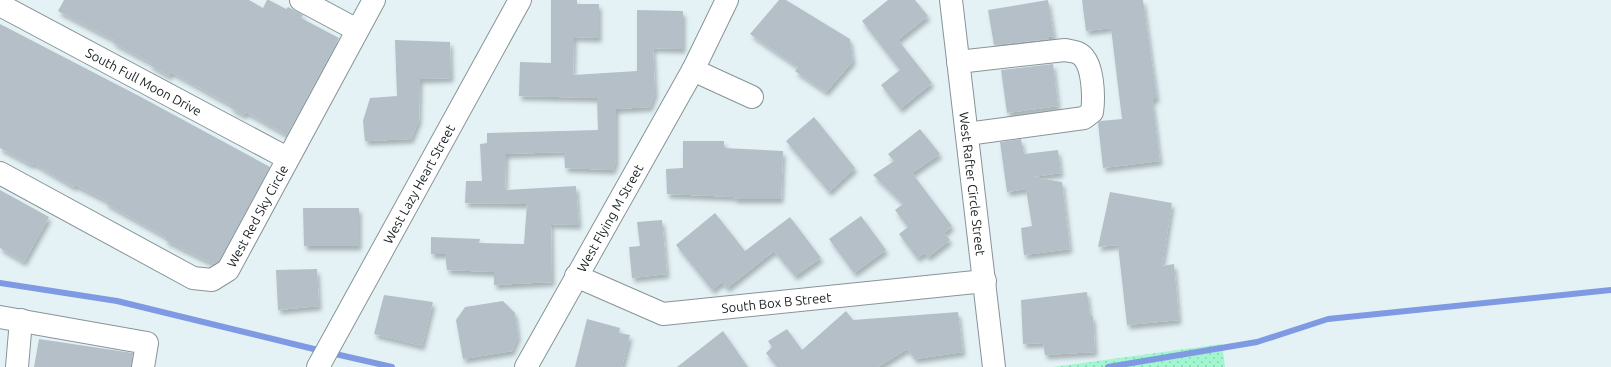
<svg xmlns="http://www.w3.org/2000/svg" width="1611" height="367" font-family="Ubuntu,sans-serif">
<defs>
<pattern id="green-dots" width="8" height="8" patternUnits="userSpaceOnUse"><rect width="8" height="8" fill="#a2f6d0"/><path d="M2 2h.1M6 6h.1" fill="none" stroke="#8bd3b3" stroke-width="1.8" stroke-linecap="round"/></pattern>
<filter id="shadow"><feDropShadow dx="2.5" dy="4.5" stdDeviation="2" flood-color="#0004"/></filter>
</defs>
<rect width="100%" height="100%" fill="#e4f2f6"/>
<!-- green -->
<path fill="url(#green-dots)" d="M1222,344L1225,367H1053Z"/>
<g fill="none" stroke-linecap="round" stroke-linejoin="round">
<!-- stream -->
<path stroke="#7f9ae3" stroke-width="6" d="M0,283L117,301L322,351
M331,353L392,367
M1108,367L1257,342L1328,319L1611,290"/>
</g>
<!-- building -->
<path fill="#b4bfc7" filter="url(#shadow)" d="M64,0H249L263,8L267,0H269L286,9L288,7L303,15L301,18L339,38L287,135L246,112L244,115L231,108V105L171,72L169,76L150,65L151,63L112,42L114,40L58,11Z
M551,0H577V4H599V38L574,37L573,75L637,71V10L683,11V49L653,48L655,93L650,107L616,109V160L613,170L565,168L564,152L506,154L505,190L576,186L579,225L551,224L552,282L494,285V272L447,270L445,254H431V237L480,239L479,243L524,244L527,204L465,203L466,181H482L480,144L487,143V133L598,130L597,98L519,96L520,62L551,63Z
M779,0H786L850,39L853,61L826,92L795,71L798,67L750,34Z
M888,0H915L928,16L898,40L932,83L900,109L881,85L900,70L862,21Z
M1048,0L1054,36L1049,37V39L994,45L988,10Z
M1082,0H1143L1157,99H1152L1160,161L1103,168L1098,123L1100,121L1122,119L1111,28L1086,31Z
M0,24L139,96L270,167L219,261L214,264L179,247L165,240L166,237L105,203L107,201L75,185L74,187L33,163L32,165L0,148Z
M395,40L450,42L451,78L420,79L419,120L411,139L365,141L363,121L370,98L397,96Z
M1053,64L1058,106L1007,113L1001,70Z
M814,117L855,168L829,192L786,141Z
M920,129L940,154L912,173L952,226L944,233L950,240L928,257L925,253L917,258L899,234L908,227L895,210L903,204L873,175L894,161L888,154Z
M1021,139L1024,154L1058,150L1061,173L1033,177L1062,182L1070,249L1024,255L1021,228L1032,226L1026,189L1007,192L1000,142Z
M683,141H724V148L783,151L781,199H733L736,197L667,194L666,169L683,168Z
M0,190L49,217L24,262L0,248Z
M1110,192L1172,203L1162,266L1174,264L1179,320L1127,325L1118,245L1098,247Z
M303,208H359V246H304Z
M715,213L745,251L790,217L821,258L795,276L774,251L727,288L722,282L712,290L676,245Z
M861,216L886,250L854,273L829,239Z
M662,220L667,274L632,278L629,247L640,246L637,222Z
M317,269L319,306L278,310L276,270Z
M1087,292L1090,316H1093L1095,352L1045,355L1043,343L1023,344L1021,300Z
M384,295L433,302L422,346L374,334Z
M503,301L515,313L518,336L512,351L463,359L456,320L465,307Z
M846,311L853,320L958,312L963,352L915,359L907,349L878,367H777L766,353L772,347L768,341L787,329L802,350Z
M587,319L620,328L619,333L630,335L622,367H575Z
M723,331L748,367H677Z
M39,339L133,353L131,367H34Z"/>
<g fill="none" stroke-linecap="round" stroke-linejoin="round">
<!-- minor casing -->
<g stroke="#879498" stroke-width="24">
<g id="minor">
<path d="M301,0L357,30"/>
<path id="s1" d="M951,0L994,367"/>
<path id="s2" d="M0,5L287,158"/>
<path d="M958,62L1065,50C1069,51 1074,51 1078,53C1094,60 1094,98 1092,112L1084,118L967,134"/>
<path d="M693,70L752,97"/>
<path id="s3" d="M0,173L193,278L212,280L228,270L374,0"/>
<path id="s4" d="M576,276L663,314L985,281"/>
<path d="M0,317L147,343L143,367"/>
<path d="M17,367L21,320"/>
<path id="s5" d="M318,367L520,0"/>
<path id="s6" d="M526,367L693,70L727,0"/>
</g>
</g>
<!-- minor -->
<use href="#minor" stroke="#fff" stroke-width="22"/>
</g>
<g text-anchor="middle" stroke-width="3" stroke-linejoin="round" paint-order="stroke">
<!-- street labels -->
<g font-size="13" fill="#202527" stroke="#fff">
<text dy="5" stroke="none"><textPath href="#s2" startOffset="163">South Full Moon Drive</textPath></text>
<text dy="5" stroke="none"><textPath href="#s5" startOffset="209">West Lazy Heart Street</textPath></text>
<text dy="5" stroke="none"><textPath href="#s1" startOffset="185">West Rafter Circle Street</textPath></text>
<text dy="5" stroke="none"><textPath href="#s3" startOffset="319">West Red Sky Circle</textPath></text>
<text dy="5" stroke="none"><textPath href="#s6" startOffset="171">West Flying M Street</textPath></text>
<text dy="5" stroke="none"><textPath href="#s4" startOffset="209">South Box B Street</textPath></text>
</g>
</g>
</svg>
